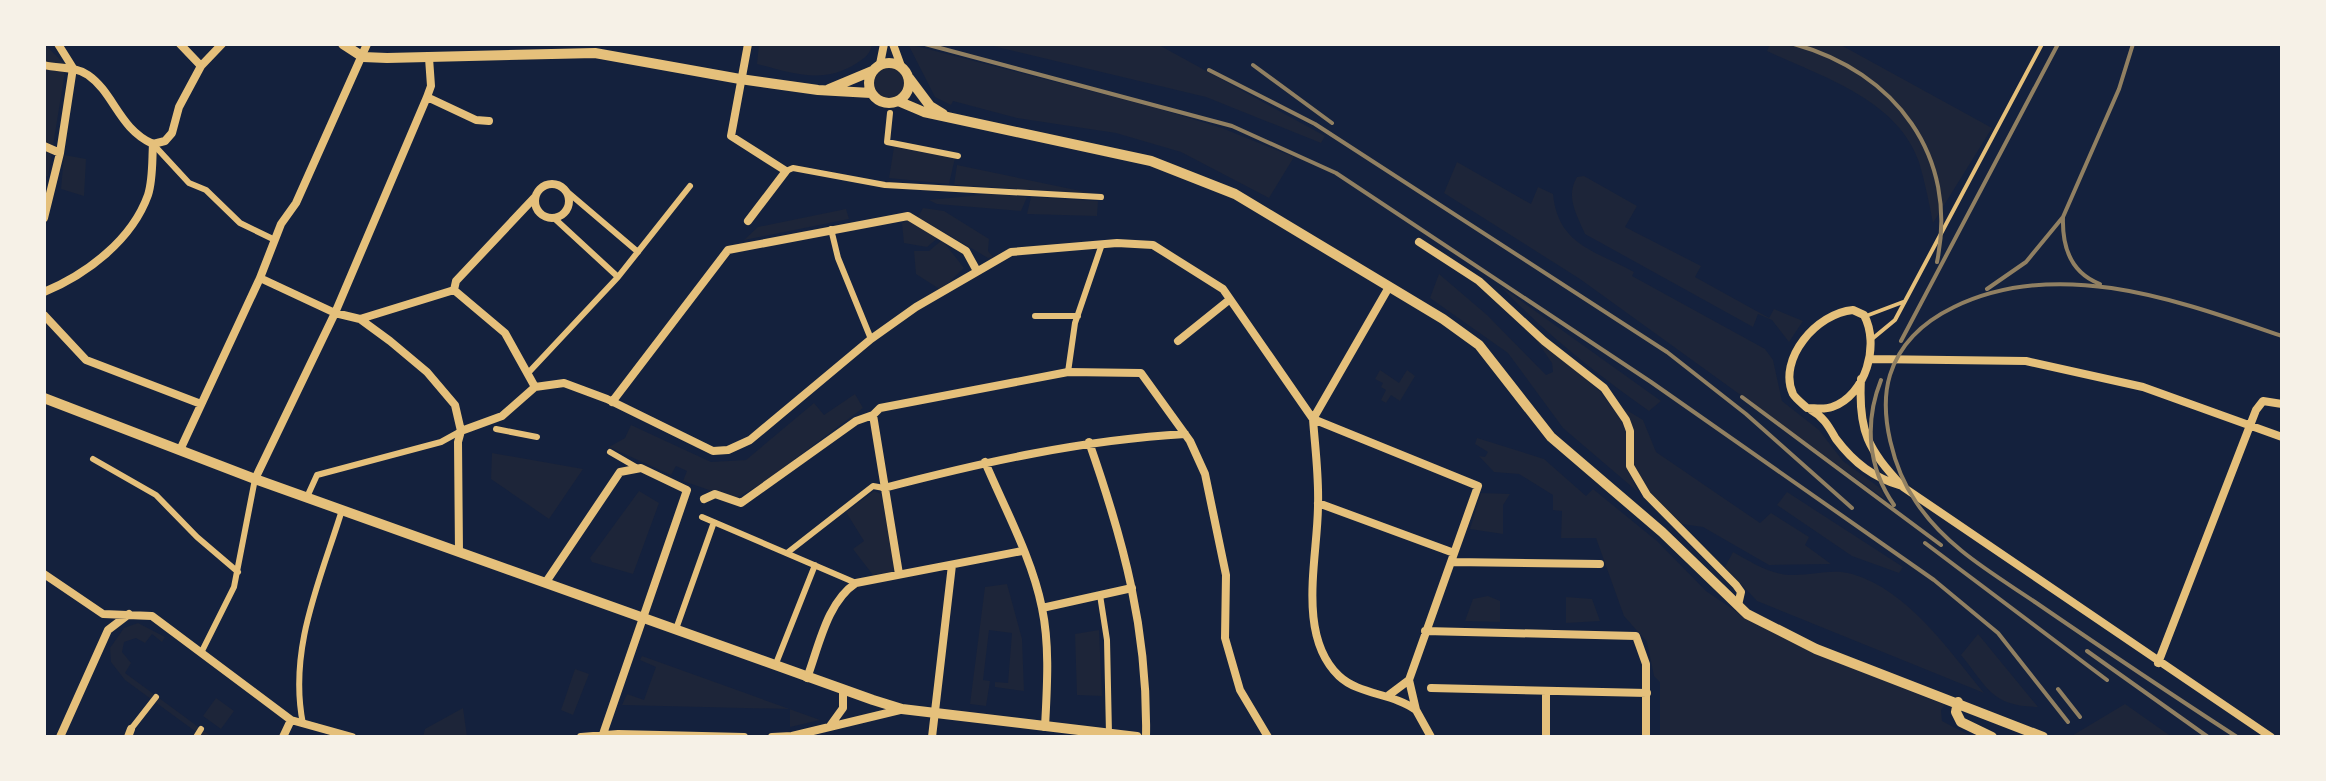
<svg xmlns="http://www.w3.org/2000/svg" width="2326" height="781" font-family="Mulish,sans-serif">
<rect width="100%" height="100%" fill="#14213d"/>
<!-- green -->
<path fill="#1d2539" d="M44,44L66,65L48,177L44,175Z
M759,44H872C871,53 865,58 857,63C823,85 793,73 757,64Z
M908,44L1153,107L1222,128L1294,157L1269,198L1181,152L1116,133L1017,118L953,101L951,105L935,97Z
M985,44H1157L1325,136L1321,143L1206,97Z
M1770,44H1839L1992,128L1933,223C1929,203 1925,182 1919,162C1897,99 1822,77 1767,51Z
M872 82a17 17 0 1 1 34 0a17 17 0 1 1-34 0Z
M894,147L955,158L949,184L889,178Z
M64,155L86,159L84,196L61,189Z
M1457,162L1531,204L1538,187L1553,194C1558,245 1594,250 1634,272L1632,276L1765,349L1773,360L1782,401L1819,430L1843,461L1880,488L1886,500L1580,279L1444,193Z
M957,165L1095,194L954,185Z
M1584,176L1637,206L1625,227L1701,266L1695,277L1769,318L1774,309L1803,321L1789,342L1772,320L1758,314L1753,327L1585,234C1577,215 1565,197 1577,177Z
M991,194L1027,197L1021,211L937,204L929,200Z
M1031,197L1098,201L1097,216L1027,214Z
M923,208L944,211L989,239L988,251L993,257L988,258L918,217Z
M846,209L849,219L744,240L758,227Z
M909,220L939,237L927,247L904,243L902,223Z
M942,240L964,268L941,290L916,274L914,251H929Z
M1439,274L1487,315L1546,375L1553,372L1552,363L1532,334L1600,391L1621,420L1627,435V468L1638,492L1563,428L1508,353L1430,298Z
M1499,285L1661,401L1649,411C1594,372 1545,333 1499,285Z
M1380,370L1399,383L1407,370L1415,376L1400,401L1391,395L1386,403L1381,400L1386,390L1381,387L1383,383L1375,379Z
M855,394L863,408L763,483L735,499L683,481L687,471L676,466L671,475L609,447L625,438L631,425L711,462L746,460L814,403L824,415Z
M1623,408L1643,420L1656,452L1760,523L1771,513L1809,537L1805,545L1831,564L1769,565L1703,527L1682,524L1650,494L1636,469L1632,458L1634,429Z
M1477,438L1544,459L1586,496L1593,489L1657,541L1706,591L1746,618L1820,655L1945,705L1941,710L1942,721L1973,737H1660V682L1654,676L1647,642L1624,616L1596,538H1561L1562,511L1553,510V495L1519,474L1494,472L1479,456L1485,457L1488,452L1475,444Z
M492,453L583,469L549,519L491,479Z
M639,491L659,503L633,574L592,562L590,558Z
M874,491L881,494L896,571L873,575L853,549L864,541L846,512Z
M1787,492L1903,567L1899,573L1852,556L1777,505Z
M1481,493L1510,494L1503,505V534L1470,529Z
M1733,552C1751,562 1769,574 1790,575C1811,576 1831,568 1852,574C1908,590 1949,651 1984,693L1757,601L1725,567Z
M1007,584L1022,639L1024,691L995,687V682L1008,683L1012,633L989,630L983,680L990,681L986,706L970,704L985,587Z
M1488,596L1500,601V622L1465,621L1473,599Z
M1566,597L1592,599L1600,621L1566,623Z
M138,623L165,637L162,642L152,634L145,643L136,638L124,642L122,652L131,663L125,673L212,737H203L125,680L111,662L110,648L124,628Z
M1099,630L1102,696L1077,695L1075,634Z
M1978,634L2038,707C1991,706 1988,688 1961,655Z
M642,656L820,720L790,727V709L622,705L627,694L644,700L656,667L640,660Z
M575,669L589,674L573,715L561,710Z
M216,698L234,711L221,729L203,716Z
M2125,704L2172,737H2070Z
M463,708L467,737H423L425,729Z"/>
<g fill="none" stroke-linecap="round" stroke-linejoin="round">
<!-- service -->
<path stroke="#e5c07b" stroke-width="4" d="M1866,316L1903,302
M1872,339L1895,320L2042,44"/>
<!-- pedestrian -->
<path stroke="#e5c07b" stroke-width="6" d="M890,113L887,142L958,156
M153,144L189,183L206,190L240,223L275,240
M786,171L793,168L885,185L1101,197
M564,189L638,252
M554,218L618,277
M831,229L838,258L871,339
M1035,316H1078
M530,371L618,277L690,186
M1068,372L1075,323L1102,244
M496,429L537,437
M610,452L636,467
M93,459L156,495L197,537L238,572
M307,497L317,475L441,442L461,431
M702,517L856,583
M787,553L873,486L884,488
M1100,595L1107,640L1109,734
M676,629L714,522
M202,651L234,587L255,479
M775,666L815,565
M303,724C288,649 320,581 342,510
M131,729L156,697
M196,737L201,729"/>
<!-- minor -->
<path stroke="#e5c07b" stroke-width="8" d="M180,44L201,66
M893,44L901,66
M880,64L884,44
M44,65C59,69 75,66 88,75C114,93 119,129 153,144
M427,97L476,120L489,121
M153,144L165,141L172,133L179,107L201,66L222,44
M44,146L60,153
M535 201a17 17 0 1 1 34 0a17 17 0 1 1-34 0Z
M44,218L60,153L73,68L58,44
M748,221L786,171L731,136L748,44
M1419,242L1479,281L1544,341L1604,388L1626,420L1630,431V466L1647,495L1736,585L1741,592L1738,605
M260,278L335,313L360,319L390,341L427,372L455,405L461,431L458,442L459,552
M454,290L505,333L535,387
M454,290L456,281L535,197
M44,292C87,274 132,240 148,195C153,180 152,160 153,144
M1853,310L1864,315C1880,345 1866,395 1832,407C1824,410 1815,408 1807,408C1803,404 1796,399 1793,394C1777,359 1817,313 1853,310Z
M44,315L86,360L201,404
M360,319L454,290
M1178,341L1229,300
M1870,359L2026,361L2143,387L2282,437
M1861,379C1858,432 1868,449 1903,487L2271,737
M612,402L728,250L908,216L966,251L977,271
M1811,410C1824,417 1829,427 1836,439C1854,463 1874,478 1902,486
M873,415L899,574
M1313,419L1478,486L1409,680L1416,710L1431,737
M1313,419C1315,447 1319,476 1318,505C1318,557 1296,635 1339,676C1359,695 1393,693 1416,710
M1313,419L1389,287
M461,431L502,416L535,387L564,383L607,399L713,451L728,450L750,440L871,339L916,307L1011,252L1117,243L1153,245L1223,289L1313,419
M1089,442C1124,542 1148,631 1146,737
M180,450L260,278L281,224L296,203L367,44
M985,462C1005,509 1032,558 1042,608C1050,646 1047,688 1045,727
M255,479L335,313L427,97L431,86L429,58
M884,488C984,462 1082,440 1185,434
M704,499L715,494L741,503L856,421L873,415L880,408L1068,372L1141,373L1190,441L1205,474L1226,575L1225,638L1240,690L1268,737
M1318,503L1454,553
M1452,562L1600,564
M44,574L103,614L152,616L291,720L352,737
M546,582L620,472L641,468L687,490L602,737
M1042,608L1132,588
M1425,631L1636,636L1646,664V737
M2158,663L2256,410L2263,401L2282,404
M807,678C819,646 827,602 856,583L1022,551
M1431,688L1647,693
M1389,695L1409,680
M830,726L843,708V690
M60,737L108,630L129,614
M128,737L131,729
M283,737L291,720
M581,737L618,734L744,737
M772,737L792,736L900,710
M932,737L952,565
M1546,737V691"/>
<!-- tertiary -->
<path stroke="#e5c07b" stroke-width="10" d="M343,44L363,57L387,58L595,53L740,79L818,90L871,93
M869 83a20 20 0 1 1 40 0a20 20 0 1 1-40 0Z
M909,78L930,106L943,114
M829,89L872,71
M898,101L924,112L1151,161L1235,194L1443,319L1479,345L1551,437L1662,532L1747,614L1816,649L2043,737
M44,398L255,479L873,700L902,709L1137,737
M1958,702L1956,712L1961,722L1992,737"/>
<!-- rail -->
<path stroke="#918062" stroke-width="4" d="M925,44L1232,126L1336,173L1651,382L1934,580L1998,633L2068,722
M1794,44C1895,72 1959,156 1937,262
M1253,65L1332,123
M1209,70L1315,124L1667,352L1746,414L1852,508
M2063,217C2062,247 2071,273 2100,284
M1987,289L2026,262L2063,217L2119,89L2133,44
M1901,341L2058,44
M1881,380C1864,423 1868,468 1894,505
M1742,397L1941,545
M1925,543L2107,680
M2087,651L2208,737
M2058,689L2080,717
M2237,737C2169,693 2102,648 2035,602C1992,573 1946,547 1916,502C1894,470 1878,414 1890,375C1900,343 1925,321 1954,307C2059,256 2179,301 2282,336"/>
</g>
<!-- border -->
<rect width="2326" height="781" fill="none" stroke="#f6f1e7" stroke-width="92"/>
</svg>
